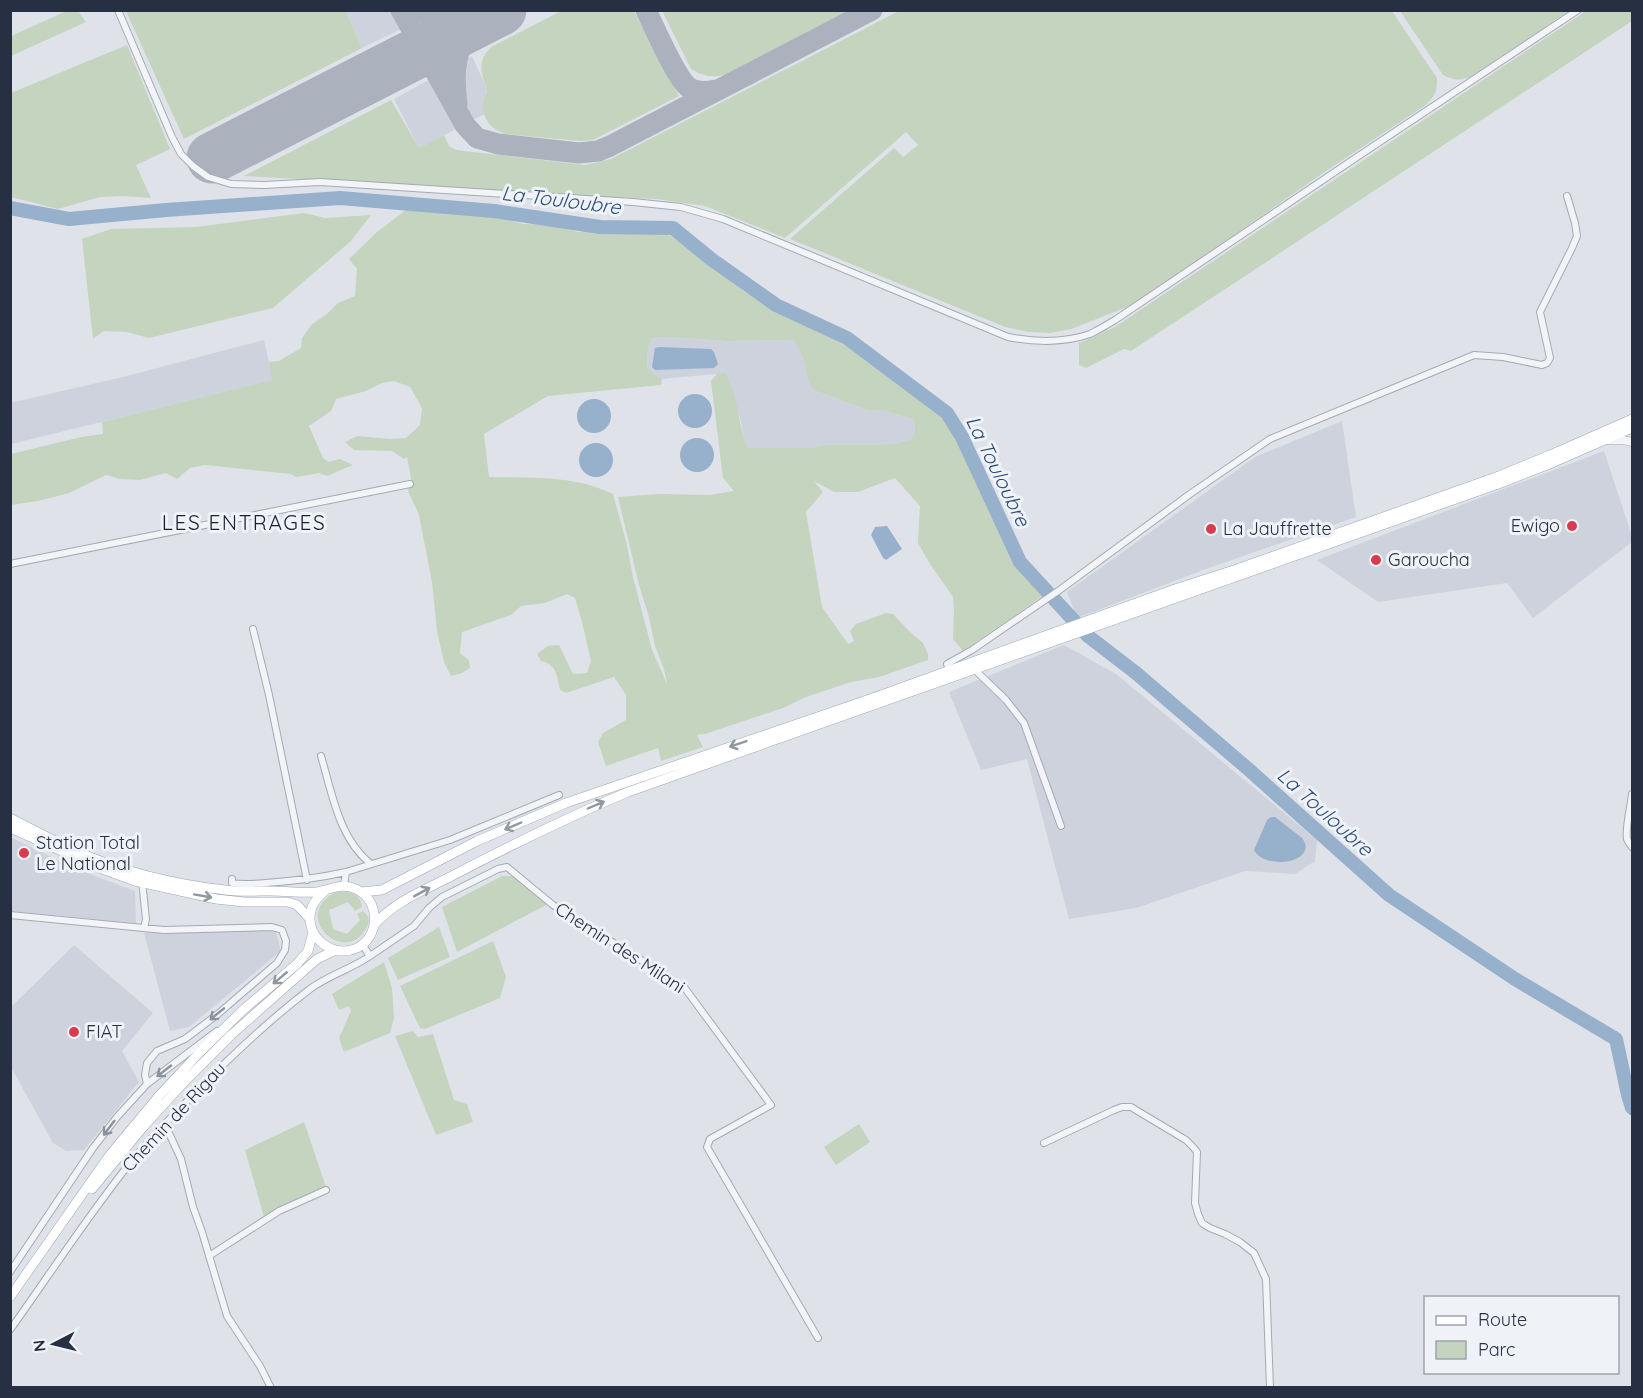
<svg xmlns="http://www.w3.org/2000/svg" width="1643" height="1398" font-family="Quicksand,sans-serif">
<rect width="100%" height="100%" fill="#dfe3e9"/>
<!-- built -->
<path fill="#cdd2dc" d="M346,11H438L362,48Z
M472,56L487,89L484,99L485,114L419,148L394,99Z
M667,337L726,341L793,340L801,348L810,384L813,390L871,411L881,410L914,419L915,432L910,440L895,444L824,445L811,448H748L743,436L741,421L726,373L662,379L647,369L648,347L652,338Z
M264,340L273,380L11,444L10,403L123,377Z
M1342,421L1356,517L1206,569L1077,618L1067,592L1255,457Z
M1604,451L1632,536V542L1533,618L1507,583L1378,602L1317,560Z
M1064,645L1116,674L1317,840L1315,861L1295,874L1245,871L1136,908L1069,919L1027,759L981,770L949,692Z
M10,837L74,868L135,891L136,923L11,911Z
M275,928L281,951L189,1027L170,1031L144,933Z
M74,945L153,1013L122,1051L139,1082L84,1150L66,1151L53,1143L11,1067L10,1008Z"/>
<!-- green -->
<path fill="#c4d4bf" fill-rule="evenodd" d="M69,10L78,11L86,22L11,56V36Z
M126,11H346L362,48L184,139Z
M561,11H634L679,96L593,140L580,141L506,134C490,130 480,116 484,98C485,95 487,93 487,89C487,86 484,84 484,81C479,67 481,57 491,47Z
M662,11V10L848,11L724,75C711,78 703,76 691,69Z
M899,11H1392L1437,78C1438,91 1434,98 1423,107L1326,171L1135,304L1071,329L1050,333L1029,332L1005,327L790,239L894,148L903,157L918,145L906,132L785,238L705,206L656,199L586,196L244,176L391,100L419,148L444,135L449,146L456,150L585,165L611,159Z
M1400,11H1569L1470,77C1461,81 1452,80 1443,75Z
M1586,11H1632V21L1131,351L1124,349L1086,368L1079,365V343L1115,327Z
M127,45L170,149L136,165L151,198L123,196L100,197L58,209L11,197V93Z
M406,210L495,216L523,224L557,225L578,232L592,230L667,234L684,244L746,293L799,320L848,347L904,384L947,420L982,487L993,516L1017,568L1046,594L963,651L953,639L954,613L953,597L930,564L918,543L920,506L895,478L858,492H834L814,481L823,492L806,512L822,607L848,644L854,641L850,631L856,624L886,613L893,614L909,631L923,643L928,654V660L879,677L851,682L806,697L783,708L705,734L697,735L703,747L661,761L658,748L606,766L598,742L603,733L626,720V695L614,677L566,693L560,690C557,677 557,664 541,661L537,654L548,646L559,645L573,674L587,673L591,661L582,622L575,598L567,594L545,603L521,606L511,615L462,632L460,653L469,660L470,668L462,673L451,676L444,662L437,631L432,582L419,515L408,491L411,478L407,457L404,459L392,451L354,450L345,442L358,436L389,439L406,438L420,425L422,408L410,387L394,381L382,383L366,391L336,399L331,411L309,426L323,458L329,462L340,459L353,465L327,476L319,473L296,477L291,474L205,465L190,468L177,479L166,473L140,480L120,479L106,475L69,493L38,501L11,505V454L81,437L103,434L102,422L272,380L269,362L279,361L301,348L302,338L311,325L327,314L338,303L355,296L357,269L349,259L378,231ZM667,337L726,341L793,340C808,356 803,373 813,390L871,411L881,410L914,419L915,432L910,440L895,444L824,445L811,448H748L743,436L735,397L726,372L717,374L711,381L723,478L734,491L710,495L659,494L618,497L639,585L649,617L655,646L664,669L667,684L652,650L633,577L627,545L613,494C574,475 531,478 489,477L484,434L548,396L661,385L662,379L647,369L648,347L652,338Z
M304,213L325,218L371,215L351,241L273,308L149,338L127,332L104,331L93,339L82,239L111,229L196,227Z
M502,876H512L548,904L457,952L442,907Z
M336,892C349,891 361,893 362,907L355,911L348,902L329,910L333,929L347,934L360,920L357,914L363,911C369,916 370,921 367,927C345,969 289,915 336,892Z
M439,927L450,957L398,980L388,958Z
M493,941L506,977L500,998L425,1029L420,1028L400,986Z
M384,962L392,988L394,1018L390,1033L344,1052L339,1038L351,1011L349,1006L339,1010L332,994Z
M413,1031L418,1037L433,1034L454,1100L467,1104L473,1122L436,1135L395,1036Z
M304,1122L326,1187L286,1204L264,1217L245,1150Z
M859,1124L870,1142L836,1165L824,1147Z"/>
<!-- water -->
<path fill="#97b0cc" d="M659,347L711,349L714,352L718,364L714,368L655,370L652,367L655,348Z
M678 411a17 17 0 1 1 34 0a17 17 0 1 1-34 0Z
M577 416a17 17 0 1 1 34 0a17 17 0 1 1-34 0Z
M680 455a17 17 0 1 1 34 0a17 17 0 1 1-34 0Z
M579 460a17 17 0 1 1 34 0a17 17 0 1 1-34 0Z
M887,526L902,549L886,560L883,558L871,535L875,527Z
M1271,817H1275L1302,838C1320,861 1266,872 1254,850L1267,820Z"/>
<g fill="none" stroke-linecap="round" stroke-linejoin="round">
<!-- river -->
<path stroke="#97b0cc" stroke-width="14" d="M10,208L69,219L166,210L340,198L494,211L600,227L673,228L711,259L776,305L847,338L947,413L962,437L1020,562L1088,636L1136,673L1247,768L1389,895L1515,979L1616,1039L1628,1095L1632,1108"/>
<!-- taxiway -->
<path stroke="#abb2be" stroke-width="21" d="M401,10L465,125L477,138L498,144L579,153L598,151L610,146L872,10
M419,10C442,21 456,26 481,21
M646,10C654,27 676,77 688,87C697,93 707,92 716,90
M457,104C454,81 453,54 468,35C472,30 476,25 481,21"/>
<!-- runway -->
<path stroke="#abb2be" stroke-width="51" d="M212,158L501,10"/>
<!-- minor casing -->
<g stroke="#a4aab4" stroke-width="8">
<path id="minor" d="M118,10L172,137L181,154L193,166L208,177L231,184L264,185L320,182L633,202L681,207L723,219L1008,337C1034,342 1064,343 1090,334C1098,330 1107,325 1115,320L1363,153L1578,10
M10,564L410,484
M253,629L269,695L307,880
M973,668L1006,700L1024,723L1061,826
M951,674L947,664L972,650L1061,589L1190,494L1270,439L1474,355L1503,357L1542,365L1547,363L1550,358L1540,312L1572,248L1577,236L1575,223L1567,196
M321,756C332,793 339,839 371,864
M1632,794C1631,806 1625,828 1627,839C1628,842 1630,844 1632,847
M232,879V883C243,885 255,884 266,883C293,881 319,878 346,872
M142,881L146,919L144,928
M344,886L346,872L450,840L559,795
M10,915L164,930L272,927L282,930L286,941L285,950L277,963L218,1014L185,1039L157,1051L147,1063L145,1075L147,1084
M370,956L414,926L429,908L442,897L498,869L507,867L553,905L684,987L771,1105L710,1139L707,1147L818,1338
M163,1125L168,1131L181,1159L193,1207L202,1232L227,1316L260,1366L271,1388
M1044,1143L1114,1110L1122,1107H1131L1186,1140L1193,1147L1197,1152L1195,1203L1198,1214L1202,1223L1210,1228L1225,1234L1240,1242L1254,1253L1266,1279L1270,1388
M209,1256L279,1211L326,1190
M10,1272L93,1148L117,1117L147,1084L217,1031
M10,1330C50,1274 87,1217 130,1163C149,1139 171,1118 192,1096C229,1058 268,1021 310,989C329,975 351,969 370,956L362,944"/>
</g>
<!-- tertiary casing -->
<g stroke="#a4aab4" stroke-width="9">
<path id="tertiary" d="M1606,440H1623L1632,442"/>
</g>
<!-- primary casing -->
<g stroke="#9da7b6" stroke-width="10">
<path id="primary" d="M10,818C32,829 54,841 76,851C123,872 174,884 225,890C240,892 256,891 271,891C286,891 301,893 316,892C331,890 341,882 356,889C380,900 381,936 357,948C331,960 302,934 312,907C315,900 320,895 326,890
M10,828L102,869L135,881L216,899L244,902H288L297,905L310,919
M361,892L382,890L477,841L566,803L870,699L1175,589L1237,569L1499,476L1550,455L1632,419
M374,925C393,903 422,891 448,878C507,847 566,818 628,792L1501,483L1552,463L1632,428
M92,1189L144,1126L185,1081L231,1035L317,959L336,950
M10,1297L109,1156L158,1097L201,1051L243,1010L297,964L308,951L313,932"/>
</g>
<!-- minor -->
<use href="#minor" stroke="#f2f4f7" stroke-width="6"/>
<!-- tertiary -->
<use href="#tertiary" stroke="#f2f4f7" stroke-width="8"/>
<!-- primary -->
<use href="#primary" stroke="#fff" stroke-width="9"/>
</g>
<!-- one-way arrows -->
<defs><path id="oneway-shaft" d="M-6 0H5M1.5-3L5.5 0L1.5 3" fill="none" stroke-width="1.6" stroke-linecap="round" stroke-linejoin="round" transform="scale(1.5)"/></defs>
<g stroke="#9298a0">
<use href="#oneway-shaft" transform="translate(738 744) rotate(161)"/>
<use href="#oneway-shaft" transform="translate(596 805) rotate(-23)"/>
<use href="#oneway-shaft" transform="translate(513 826) rotate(157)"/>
<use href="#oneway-shaft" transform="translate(422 892) rotate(-29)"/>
<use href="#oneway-shaft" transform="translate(203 896) rotate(10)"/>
<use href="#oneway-shaft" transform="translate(280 978) rotate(140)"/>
</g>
<g stroke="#8c929c">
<use href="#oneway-shaft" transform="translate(217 1014) rotate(141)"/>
<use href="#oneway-shaft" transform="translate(164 1071) rotate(142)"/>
<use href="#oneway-shaft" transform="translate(109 1128) rotate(127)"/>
</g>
<!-- markers -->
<g fill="#d93a4e" stroke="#eff2f7" stroke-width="2">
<circle cx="1572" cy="526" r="6"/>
<circle cx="1211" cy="529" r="6"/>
<circle cx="1376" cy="560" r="6"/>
<circle cx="24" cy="853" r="6"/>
<circle cx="74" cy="1032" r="6"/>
</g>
<g text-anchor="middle" stroke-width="6" stroke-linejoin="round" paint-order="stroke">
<!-- poi labels -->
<g font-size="18" fill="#263042" stroke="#eff2f7" text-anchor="start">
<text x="1560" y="532" text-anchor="end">Ewigo</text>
<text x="1223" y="535">La Jauffrette</text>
<text x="1388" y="566">Garoucha</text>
<text x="36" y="849">Station Total<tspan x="36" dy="21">Le National</tspan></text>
<text x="86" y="1038">FIAT</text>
</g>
<!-- street labels -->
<g font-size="18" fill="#263042" stroke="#eff2f7">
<text transform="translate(620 948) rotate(33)" y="6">Chemin des Milani</text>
<text transform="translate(174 1117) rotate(-47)" y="6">Chemin de Rigau</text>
</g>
<!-- water labels -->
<g font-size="20" font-style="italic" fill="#2d4d79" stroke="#eff2f7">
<text transform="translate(561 200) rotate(7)" y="7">La Touloubre</text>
<text transform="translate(998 471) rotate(64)" y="7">La Touloubre</text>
<text transform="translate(1325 812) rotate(42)" y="7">La Touloubre</text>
</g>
<!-- quarter labels -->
<g font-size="21" letter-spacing="1.5" fill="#192132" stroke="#eff2f7">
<text x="244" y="530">LES ENTRAGES</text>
</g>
</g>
<!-- border -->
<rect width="1643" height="1398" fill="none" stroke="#263042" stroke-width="24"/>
<!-- legend -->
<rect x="1424" y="1296" width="195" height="78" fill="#eff2f7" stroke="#9fa4af" stroke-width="1.5"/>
<rect x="1436" y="1316" width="30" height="9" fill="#ffffff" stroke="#9fa4af" stroke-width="1.5"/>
<text x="1478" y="1326" font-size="18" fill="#263042">Route</text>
<rect x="1436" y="1341" width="30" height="18" fill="#c4d4bf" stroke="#9fa4af" stroke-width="1.5"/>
<text x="1478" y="1356" font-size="18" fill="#263042">Parc</text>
<!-- north arrow -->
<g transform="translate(54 1344) rotate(263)" stroke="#eff2f7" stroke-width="4.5" paint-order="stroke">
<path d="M0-4.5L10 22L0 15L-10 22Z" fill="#263042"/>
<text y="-9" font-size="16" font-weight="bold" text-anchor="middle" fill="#263042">N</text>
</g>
</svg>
